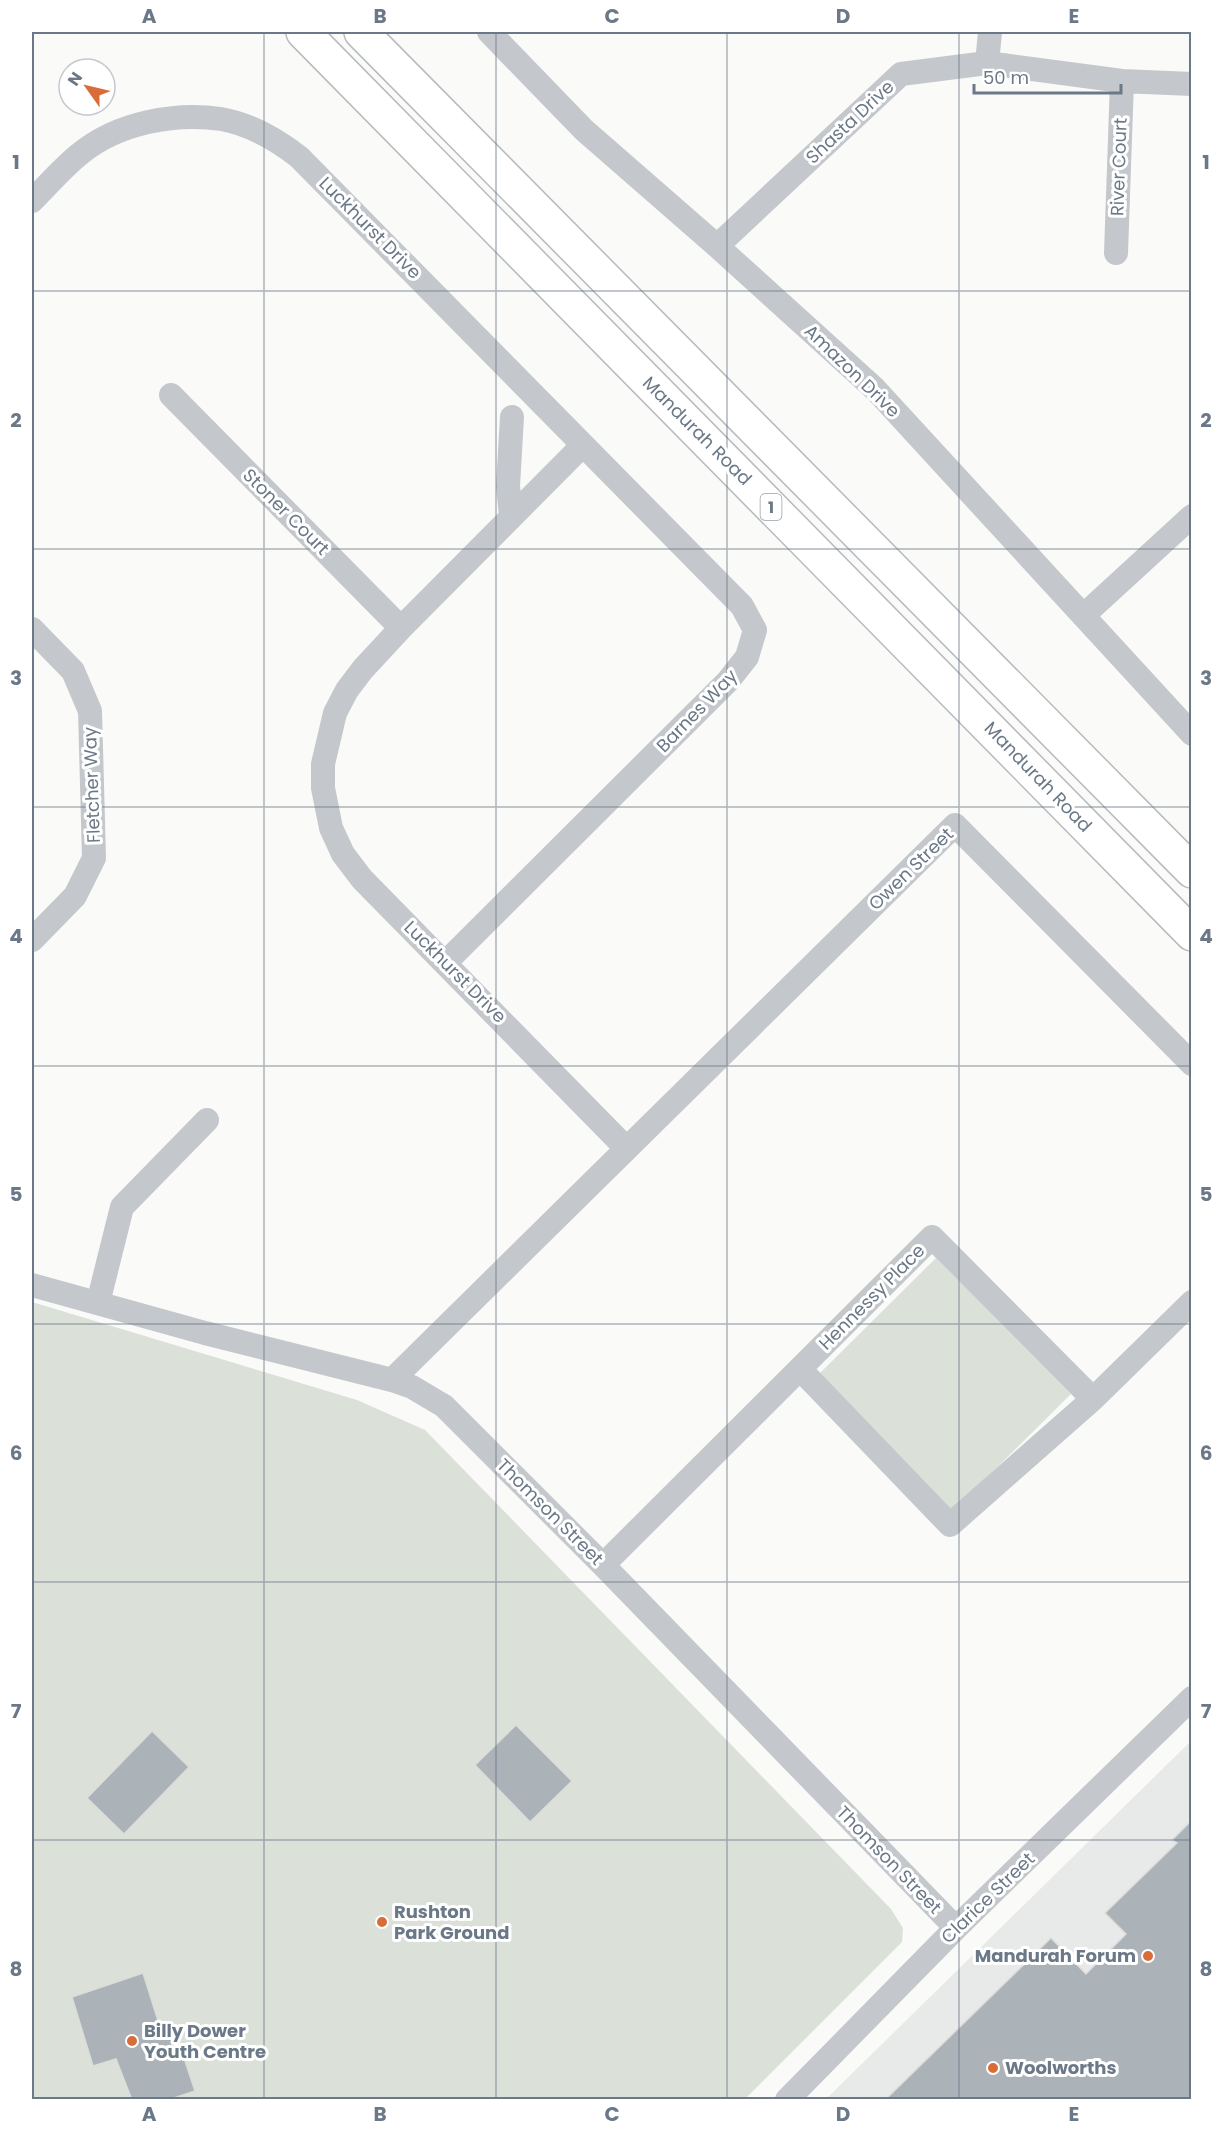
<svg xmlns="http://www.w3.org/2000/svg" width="1223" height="2131" font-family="Poppins,sans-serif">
<rect width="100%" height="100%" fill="#fafaf8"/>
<!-- built -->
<path fill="#e8e9e9" d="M1191,1741V2099H826Z"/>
<!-- green -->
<path fill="#dbe0d9" d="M936,1258L1071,1394L951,1513L816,1377Z
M32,1302L357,1400L425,1430L891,1909L903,1928L902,1942L745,2099H32Z"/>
<!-- building -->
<path fill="#abb2b8" stroke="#dcdcda" stroke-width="1.5" d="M516,1725L572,1781L530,1822L475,1765Z
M152,1731L189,1767L124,1834L87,1798Z
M1191,1821V2100H885L1051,1938L1086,1974L1126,1934L1105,1913L1177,1843L1172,1840Z
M143,1973L159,2024L172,2022L195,2091L168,2100H132L116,2059L93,2066L72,1997Z"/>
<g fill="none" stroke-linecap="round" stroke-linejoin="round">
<!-- highway casing -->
<g stroke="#b7babe" stroke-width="36">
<path id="highway" d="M303,32L1192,934
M361,32L1192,871"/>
</g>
<!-- minor -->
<path stroke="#c4c7cb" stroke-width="24" d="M489,32L584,130L717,246L875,389L1192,734
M987,63L990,32
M32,201C48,185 63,167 81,153C118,123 175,112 221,119C250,124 277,140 299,157L742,606L755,630L747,657L728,681L446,962
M717,246L901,74L987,63L1122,81L1192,84
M1116,253L1122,81
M171,395L401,628
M583,445L401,628L363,669L347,690L335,713L323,764V788L331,828L343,854L362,879L626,1148
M511,516L508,486L512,417
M1084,615L1192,516
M32,629L73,671L90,711L94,858L75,896L32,940
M32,1285L205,1333L392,1380L412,1387L444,1406L603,1565L956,1928
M98,1303L122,1207L207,1120
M800,1369L950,1525L1093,1399
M392,1380L955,825L1192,1064
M603,1565L932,1237L1093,1399L1192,1302
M787,2100L956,1928L1192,1698"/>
<!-- highway -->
<use href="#highway" stroke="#fff" stroke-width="33"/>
</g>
<!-- grid -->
<path fill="none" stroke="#6b7887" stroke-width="1.5" stroke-opacity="0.55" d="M264,32V2100M496,32V2100M727,32V2100M959,32V2100M32,291H1192M32,549H1192M32,807H1192M32,1066H1192M32,1324H1192M32,1582H1192M32,1840H1192"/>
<!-- markers -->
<g fill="#d96d39" stroke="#fff" stroke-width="2">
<circle cx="382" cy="1922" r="6"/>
<circle cx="1148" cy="1956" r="6"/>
<circle cx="132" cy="2041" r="6"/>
<circle cx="993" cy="2068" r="6"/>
</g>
<g text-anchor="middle" stroke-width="6" stroke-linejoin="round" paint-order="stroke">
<!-- shield labels -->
<rect fill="#fff" stroke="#97a0ab" stroke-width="1.5" x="760.5" y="494" width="21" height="26" rx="4.5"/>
<g font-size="16" font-weight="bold" fill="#6b7887">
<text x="771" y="513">1</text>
</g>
<!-- street labels -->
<g font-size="18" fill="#6b7887" stroke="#fff">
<text transform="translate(850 122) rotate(-43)" y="6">Shasta Drive</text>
<text transform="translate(1119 167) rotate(-88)" y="6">River Court</text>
<text transform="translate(370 228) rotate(45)" y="6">Luckhurst Drive</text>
<text transform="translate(852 371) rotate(44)" y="6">Amazon Drive</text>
<text transform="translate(697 431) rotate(45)" y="6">Mandurah Road</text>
<text transform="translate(286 512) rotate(45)" y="6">Stoner Court</text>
<text transform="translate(697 711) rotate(-46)" y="6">Barnes Way</text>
<text transform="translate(1038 777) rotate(46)" y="6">Mandurah Road</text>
<text transform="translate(92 785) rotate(-92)" y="6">Fletcher Way</text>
<text transform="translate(911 869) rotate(-44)" y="6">Owen Street</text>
<text transform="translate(455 972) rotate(45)" y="6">Luckhurst Drive</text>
<text transform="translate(872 1297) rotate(-45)" y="6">Hennessy Place</text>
<text transform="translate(550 1512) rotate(45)" y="6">Thomson Street</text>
<text transform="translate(889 1860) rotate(46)" y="6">Thomson Street</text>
<text transform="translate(988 1898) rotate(-44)" y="6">Clarice Street</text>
</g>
<!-- poi labels -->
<g font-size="18" font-weight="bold" fill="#6b7887" stroke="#fff" text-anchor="start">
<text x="394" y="1918">Rushton<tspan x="394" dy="21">Park Ground</tspan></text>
<text x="1136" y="1962" text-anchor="end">Mandurah Forum</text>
<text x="144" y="2037">Billy Dower<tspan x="144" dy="21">Youth Centre</tspan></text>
<text x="1005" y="2074">Woolworths</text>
</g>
</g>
<!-- border -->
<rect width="1223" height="2131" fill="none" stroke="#ffffff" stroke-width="66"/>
<!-- north arrow -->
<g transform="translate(87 87) rotate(304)"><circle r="28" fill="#ffffff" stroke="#c4c9cf" stroke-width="1.5"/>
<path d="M0-4.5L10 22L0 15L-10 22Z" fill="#d96d39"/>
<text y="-9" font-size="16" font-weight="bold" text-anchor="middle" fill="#6b7887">N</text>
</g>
<!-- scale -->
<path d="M974 84v9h147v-9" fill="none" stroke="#6b7887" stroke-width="3"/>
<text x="983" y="84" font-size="18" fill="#6b7887" stroke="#ffffff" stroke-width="4.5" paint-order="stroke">50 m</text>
<rect x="33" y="33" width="1157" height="2065" fill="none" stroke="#6b7887" stroke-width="2"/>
<g font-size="20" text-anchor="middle" font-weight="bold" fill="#6b7887">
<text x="149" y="23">A</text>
<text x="380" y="23">B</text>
<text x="612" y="23">C</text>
<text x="843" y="23">D</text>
<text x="1074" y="23">E</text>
<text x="16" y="169">1</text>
<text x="1206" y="169">1</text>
<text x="16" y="427">2</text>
<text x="1206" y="427">2</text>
<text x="16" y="685">3</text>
<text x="1206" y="685">3</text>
<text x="16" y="943">4</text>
<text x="1206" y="943">4</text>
<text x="16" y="1201">5</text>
<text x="1206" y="1201">5</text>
<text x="16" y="1460">6</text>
<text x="1206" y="1460">6</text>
<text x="16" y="1718">7</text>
<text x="1206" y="1718">7</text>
<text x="16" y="1976">8</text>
<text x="1206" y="1976">8</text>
<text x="149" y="2121">A</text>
<text x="380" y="2121">B</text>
<text x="612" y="2121">C</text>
<text x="843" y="2121">D</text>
<text x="1074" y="2121">E</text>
</g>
</svg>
